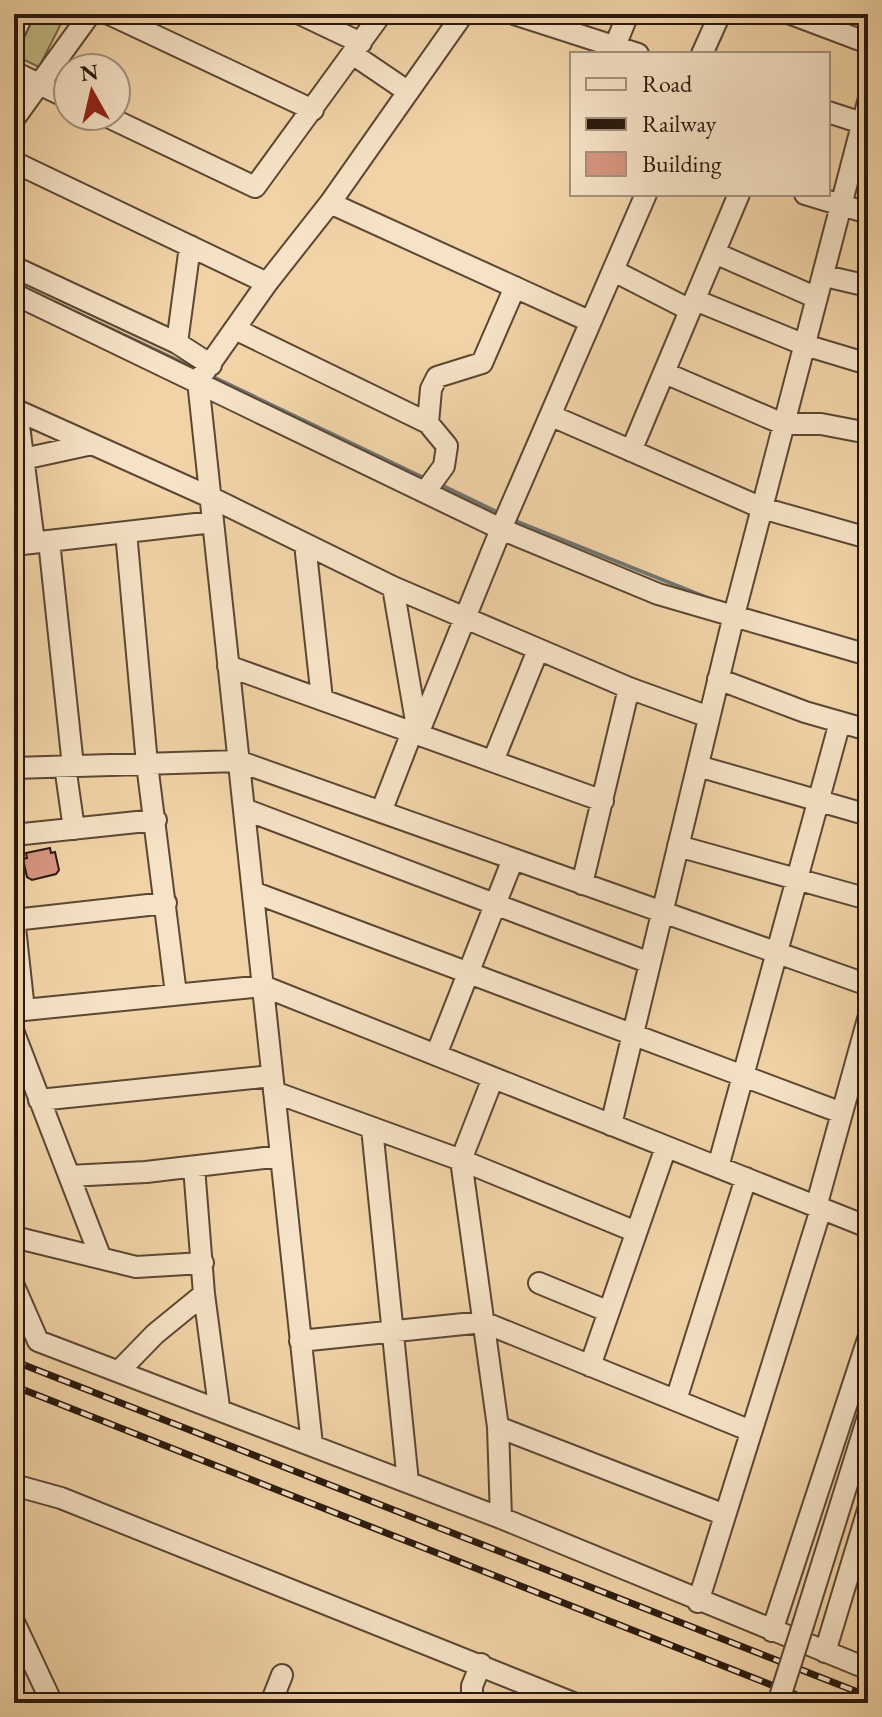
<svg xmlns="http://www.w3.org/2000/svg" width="882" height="1717" font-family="'EB Garamond',serif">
<rect width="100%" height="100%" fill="#f1d3a7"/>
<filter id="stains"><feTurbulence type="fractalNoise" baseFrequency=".0025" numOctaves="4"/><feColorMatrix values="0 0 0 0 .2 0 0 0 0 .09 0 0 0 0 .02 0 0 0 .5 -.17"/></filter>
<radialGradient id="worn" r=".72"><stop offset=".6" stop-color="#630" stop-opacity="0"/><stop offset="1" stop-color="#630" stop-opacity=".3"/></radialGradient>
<!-- green -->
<path fill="#c1ba83" stroke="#756948" stroke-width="2" d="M28,14H66L39,67L14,55V41Z"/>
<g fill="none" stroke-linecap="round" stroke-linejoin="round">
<!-- stream -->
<path stroke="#717671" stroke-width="4" d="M14,283L200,371
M211,376L426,479
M439,484L501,514
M513,520L718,602"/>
</g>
<!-- building -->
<path fill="#d79580" stroke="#29180c" stroke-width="2" d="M50,848L51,853L55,852L59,870L56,874L32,880L27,877L23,859L27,858L26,853Z"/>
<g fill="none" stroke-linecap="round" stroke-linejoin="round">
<!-- minor casing -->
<g stroke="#5b4733" stroke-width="24">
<path id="minor" d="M109,14L313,110
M300,14L361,43
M514,14L638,54
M791,14L868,43
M14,33L23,14
M615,46L628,14
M702,54L720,14
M354,55L407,91
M14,72L68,98
M828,112L868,125
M106,116L255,187L381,14
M14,119L90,14
M14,162L267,283
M805,194L868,213
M330,203L589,321
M715,253L817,298
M14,267L177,343L211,365
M614,271L690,310
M825,276L868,286
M14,294L501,529L658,594L868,655
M695,300L805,345L868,364
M235,329L428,423L447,446L444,466L425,492
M177,343L190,246
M665,373L783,424H821L868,433
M14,409L210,497L393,587L629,688L709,717
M17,410L34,542
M552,416L762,508L868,538
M428,423L431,389L437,377L482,363L515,287
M631,451L739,194
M14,461L92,444
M126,532L147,764L176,994
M49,541L73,766
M305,544L322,699
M14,545L213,522
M393,587L418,733
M228,666L603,801
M718,679L805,712L868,730
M418,734L501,529L646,194
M493,761L538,650
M65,766L74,829
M698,766L868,815
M14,768L238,761L868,985
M244,809L650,963
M381,812L412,732
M14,835L156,820
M678,846L868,899
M582,884L629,688
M253,892L842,1113
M14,918L24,1010
M14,920L166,903
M14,1011L263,986L868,1227
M14,1033L100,1256
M436,1055L513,859
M493,1078L461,1160L498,1427L501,1518
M274,1092L461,1160L634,1231
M39,1100L272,1076
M611,1125L733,619L868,102
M372,1128L408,1482
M194,1167L204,1294L219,1407
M718,1167L840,722
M69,1176L146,1172L281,1156
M816,1207L868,1019
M14,1237L136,1267L203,1263
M539,1283L607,1311
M14,1286L38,1341L501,1518L868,1669
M300,1341L483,1322L751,1431
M590,1366L666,1147
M120,1370L155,1334L204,1294
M676,1400L746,1178
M498,1427L725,1515
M312,1445L198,381L267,283L330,203L463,14
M14,1485L61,1498L573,1703
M698,1602L821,1209
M14,1622L52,1703
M804,1622L868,1417
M772,1631L868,1339
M825,1652L868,1510
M271,1703L282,1675
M472,1703V1686L481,1664"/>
</g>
<!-- minor -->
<use href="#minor" stroke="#f6e2c6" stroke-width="20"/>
<!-- rail casing -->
<g stroke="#29180c" stroke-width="7">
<path id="rail" d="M14,1361L868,1696
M14,1386L817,1703"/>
</g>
<!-- rail -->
<use href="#rail" stroke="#f6e2c6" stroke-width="4" stroke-dasharray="12" stroke-linecap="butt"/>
<!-- minor-bridge casing -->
<g stroke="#5b4733" stroke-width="24" stroke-linecap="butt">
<path id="minor-bridge" d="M778,1703L804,1622"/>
</g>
<!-- minor-bridge -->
<use href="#minor-bridge" stroke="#f6e2c6" stroke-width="20"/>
</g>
<!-- margin -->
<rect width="882" height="1717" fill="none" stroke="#f1d3a7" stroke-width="48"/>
<rect x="16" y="16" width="850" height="1685" fill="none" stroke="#29180c" stroke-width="4"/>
<rect x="24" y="24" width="834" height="1669" fill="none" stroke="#29180c" stroke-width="2"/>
<!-- legend -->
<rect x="570" y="52" width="260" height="144" fill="#f6e2c6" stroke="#a4917c" stroke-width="2"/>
<rect x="586" y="78" width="40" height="12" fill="#f6e2c6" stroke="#a4917c" stroke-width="2"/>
<text x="642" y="92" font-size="24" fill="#29180c">Road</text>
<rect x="586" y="118" width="40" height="12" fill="#29180c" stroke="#a4917c" stroke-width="2"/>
<text x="642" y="132" font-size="24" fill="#29180c">Railway</text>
<rect x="586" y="152" width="40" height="24" fill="#d79580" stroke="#a4917c" stroke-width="2"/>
<text x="642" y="172" font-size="24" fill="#29180c">Building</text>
<!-- north arrow -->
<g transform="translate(92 92) rotate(352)"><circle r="38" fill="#f6e2c6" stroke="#a4917c" stroke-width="2"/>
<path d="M0-6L14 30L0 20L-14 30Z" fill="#8f2418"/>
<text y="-12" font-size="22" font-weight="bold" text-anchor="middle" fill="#29180c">N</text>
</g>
<rect width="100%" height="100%" filter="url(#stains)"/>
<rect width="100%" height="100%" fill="url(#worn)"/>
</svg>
